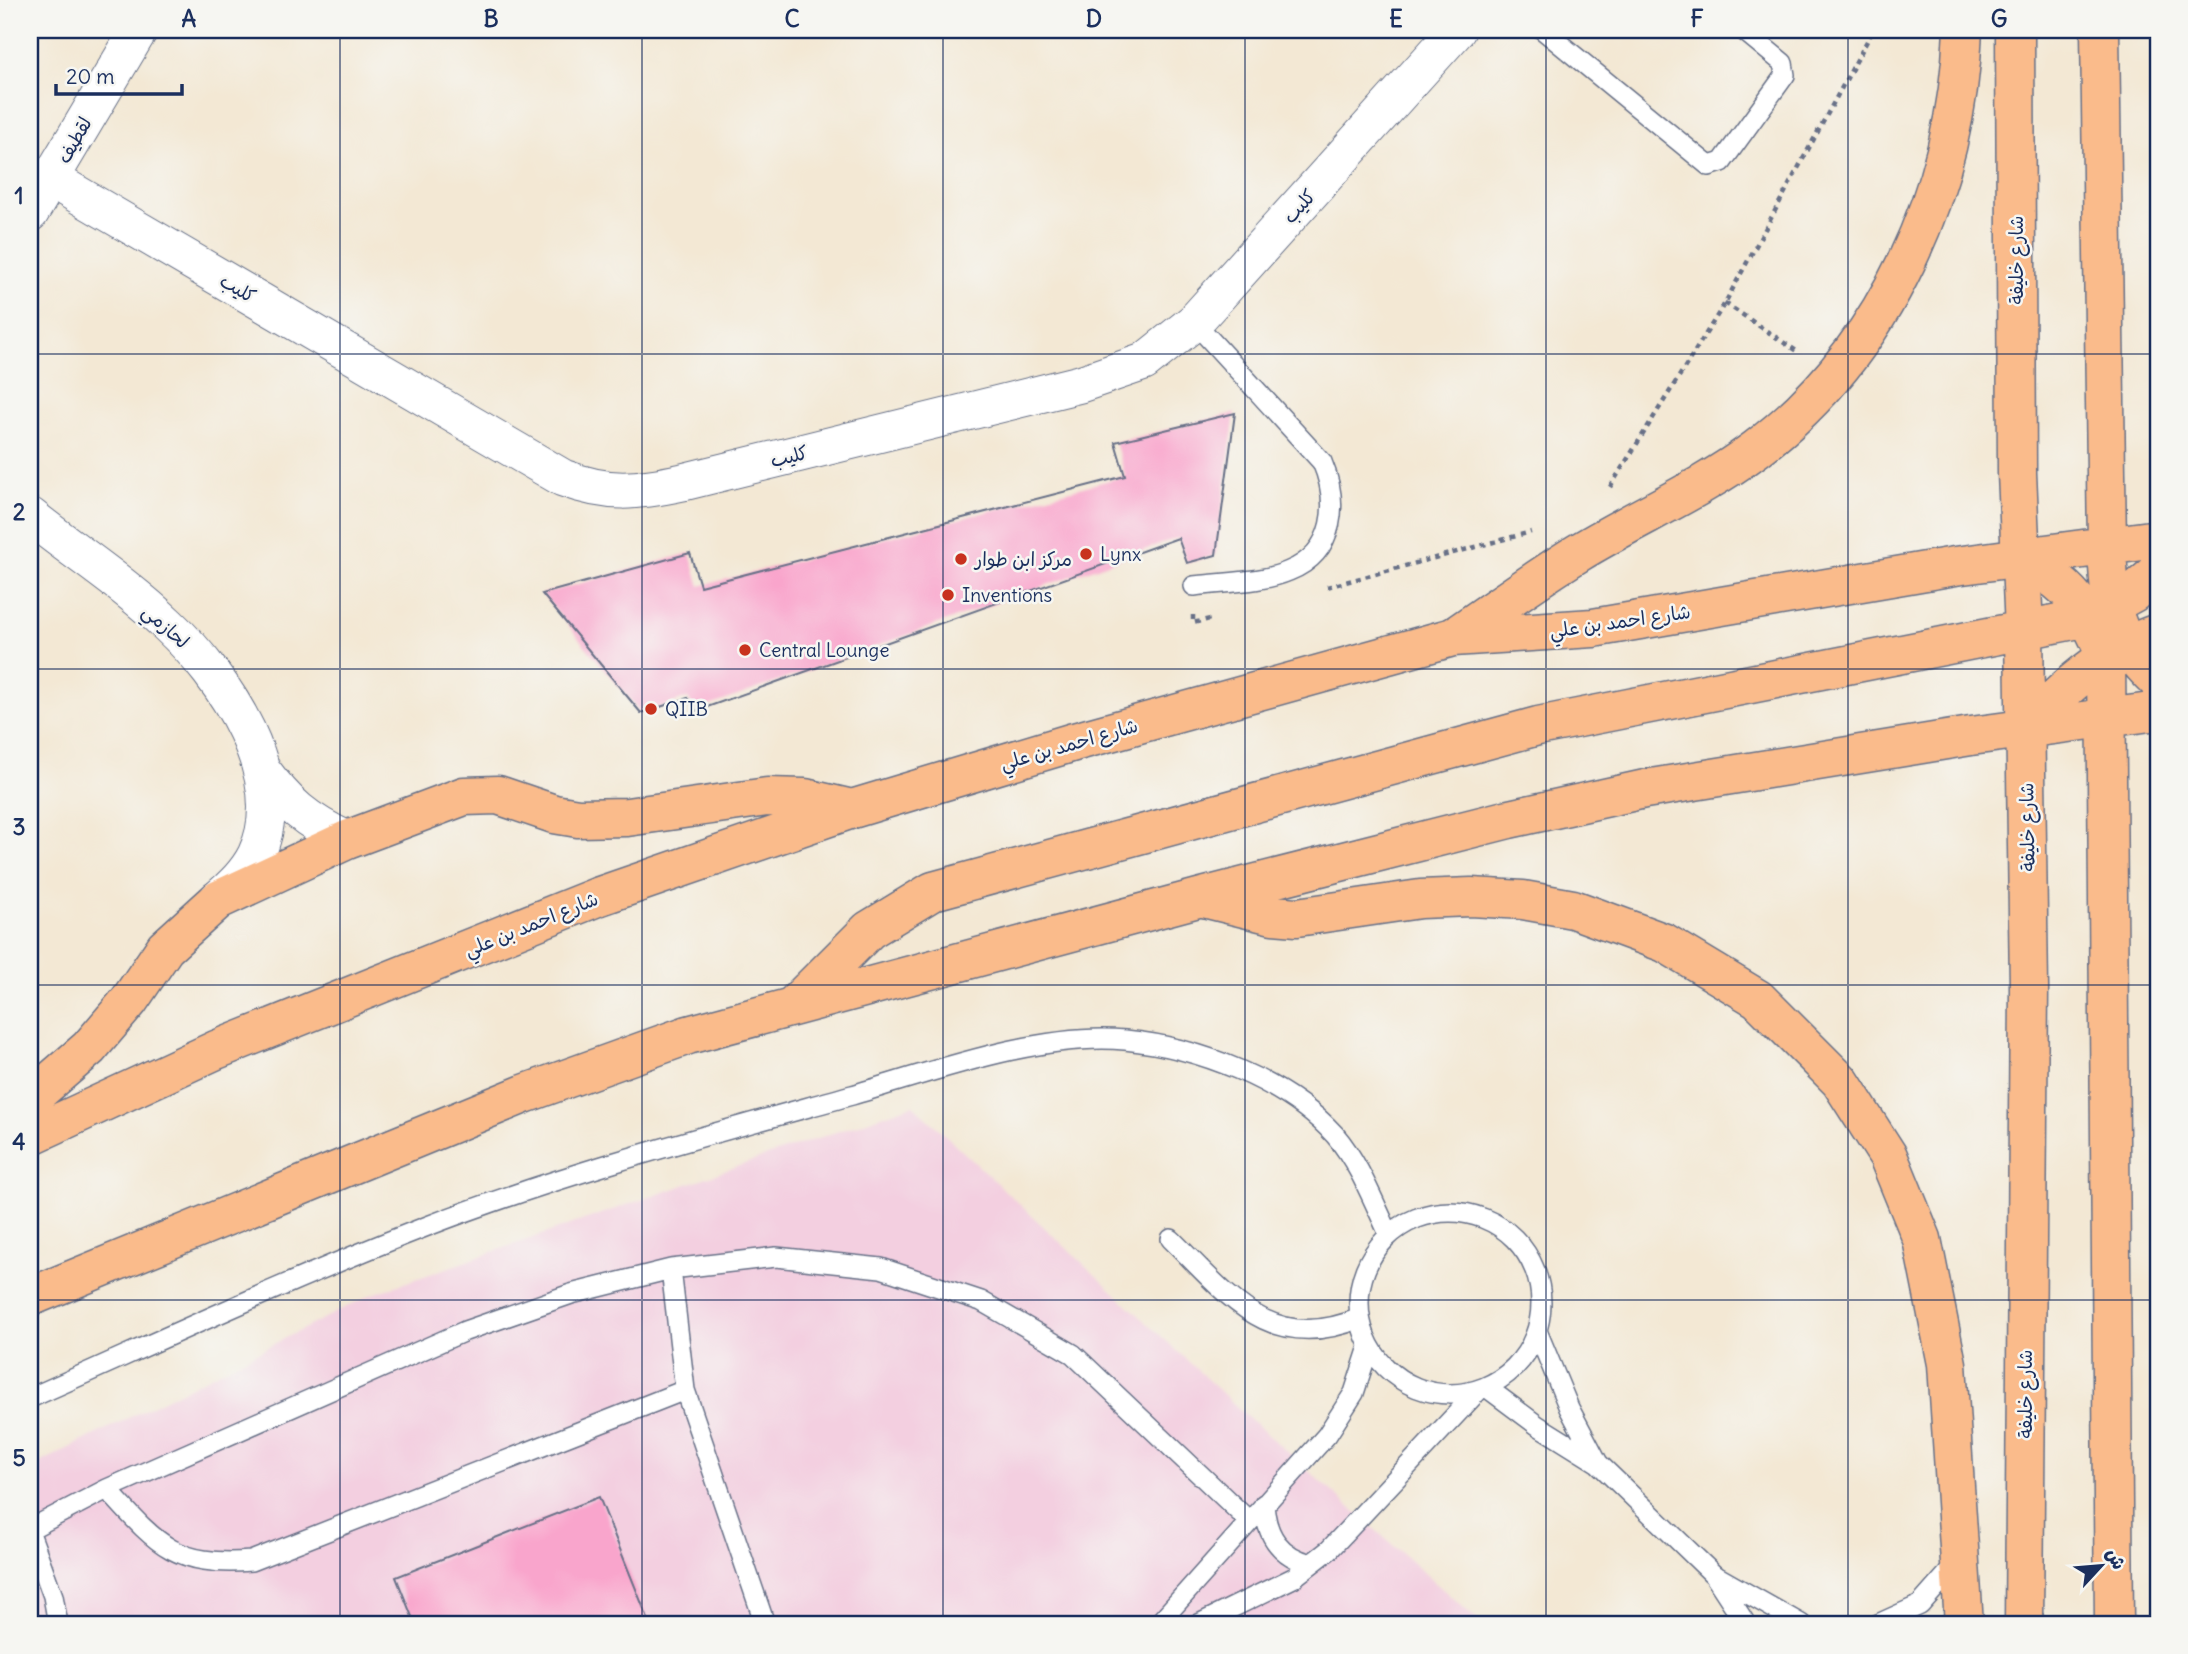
<svg xmlns="http://www.w3.org/2000/svg" width="2188" height="1654" font-family="Delius,'Playpen Sans Arabic',sans-serif">
<rect width="100%" height="100%" fill="#f6f6f2"/>
<filter id="ink" filterUnits="userSpaceOnUse"><feTurbulence type="fractalNoise" baseFrequency=".0143" numOctaves="2"/><feDisplacementMap in="SourceGraphic" scale="14" xChannelSelector="R" yChannelSelector="G"/><feConvolveMatrix kernelMatrix="1 2 1 2 8 2 1 2 1" color-interpolation-filters="sRGB"/></filter>
<filter id="wash" filterUnits="userSpaceOnUse"><feTurbulence type="fractalNoise" baseFrequency=".00686" numOctaves="4" result="noise"/><feDisplacementMap in="SourceGraphic" scale="28" xChannelSelector="R" yChannelSelector="G"/><feGaussianBlur stdDeviation="1.57" result="paint"/><feColorMatrix in="noise" values="0 0 0 0 0 0 0 0 0 0 0 0 0 0 0 0 0 1.4 0 .05"/><feComposite in="paint" operator="in"/></filter>
<g filter="url(#wash)">
<rect width="100%" height="100%" fill="#f3e8d4"/>
<!-- built -->
<path fill="#f3cfe0" d="M913,1105L1249,1418L1482,1624H30V1468L370,1295Z"/>
<g id="blocks">
<!-- building -->
<path fill="#f9a5cc" d="M1235,413L1216,555L1187,563L1178,538L696,711L688,698L641,713L542,594L690,553L700,586L1125,476L1115,442Z
M599,1497L650,1624H415L396,1577Z"/>
</g>
</g>
<g filter="url(#ink)">
<use href="#blocks" fill-opacity="0" stroke="#677087" stroke-width="2"/>
<g fill="none" stroke-linecap="round" stroke-linejoin="round">
<!-- service casing -->
<g stroke="#677087" stroke-width="22">
<path id="service" d="M1543,30L1709,166L1722,162L1785,75L1783,63L1743,30
M1194,586C1224,582 1261,583 1289,571C1336,552 1339,502 1322,462L1194,322
M1359 1303a91 91 0 1 1 182 0a91 91 0 1 1-182 0Z
M1171,1239C1229,1296 1270,1355 1360,1318
M671,1269L685,1390L765,1624
M1537,1331L1569,1408L1598,1463
M1486,1387L1537,1425L1598,1463L1714,1575L1746,1624
M30,1398C161,1340 291,1279 425,1227C564,1173 708,1135 852,1095C932,1072 1041,1032 1125,1040C1197,1047 1285,1080 1335,1135C1359,1163 1373,1201 1389,1234
M107,1489C156,1543 174,1567 251,1561L685,1390
M1264,1504C1266,1536 1280,1556 1311,1564
M30,1529L107,1489L465,1331L571,1294L671,1269L776,1257L881,1268L981,1301L1073,1354L1249,1521
M30,1533L53,1596L58,1624
M1718,1577L1801,1624
M1158,1624L1327,1435L1354,1393L1369,1347
M1199,1624L1293,1578L1329,1550L1479,1390
M1878,1624L1920,1605L1958,1562"/>
</g>
<!-- minor casing -->
<g stroke="#677087" stroke-width="39">
<path id="minor" d="M51,179L563,478C609,495 636,492 683,482L1080,384L1144,362L1194,322L1457,30
M30,213L139,30
M30,516C75,552 126,585 168,625C223,676 293,778 256,855C247,873 233,886 218,899
M261,769C287,804 306,821 347,840"/>
</g>
<!-- primary casing -->
<g stroke="#677087" stroke-width="41">
<path id="primary" d="M2015,30L2017,473L2024,630L2029,988L2024,1624
M2100,30L2107,547C2110,609 2111,636 2158,681
M2021,559C2071,584 2085,606 2106,656L2114,1624
M1455,636C1496,608 1536,579 1578,553C1637,517 1701,490 1756,449C1886,351 1957,189 1963,30
M2026,729C2065,686 2103,652 2158,633
M1204,898L1273,915L1297,917L1420,899L1471,897L1523,900L1573,909L1665,943L1758,999L1840,1081L1888,1156L1922,1239L1947,1364L1964,1624
M794,1005L869,930L933,891L1538,726L2089,617L2133,593L2158,572
M30,1099L89,1048L129,1001L165,948L218,900L347,840L464,796L498,795L554,814L578,818L627,817L767,797L805,798L852,809
M30,1136L216,1050L597,897L852,809L1074,742L1453,637L1593,628L1955,566L2158,539
M30,1297L524,1094L688,1035L1202,897L1509,819L1645,789L1971,736L2158,711"/>
</g>
<!-- path -->
<path stroke="#677087" stroke-width="4.5" stroke-dasharray="5 5" stroke-linecap="butt" d="M1725,303L1798,352
M1610,487L1725,303L1873,30
M1327,587L1531,532
M1193,615V623L1210,619"/>
<!-- service -->
<use href="#service" stroke="#fff" stroke-width="19"/>
<!-- minor -->
<use href="#minor" stroke="#fff" stroke-width="37"/>
<!-- primary -->
<use href="#primary" stroke="#fabb8b" stroke-width="38"/>
</g>
</g>
<!-- grid -->
<path fill="none" stroke="#1b2f5e" stroke-width="2" stroke-opacity="0.55" d="M340,30V1624M642,30V1624M943,30V1624M1245,30V1624M1546,30V1624M1848,30V1624M30,354H2158M30,669H2158M30,985H2158M30,1300H2158"/>
<!-- markers -->
<g fill="#c8321e" stroke="#f6f6f2" stroke-width="2.5">
<circle cx="1086" cy="554" r="7"/>
<circle cx="961" cy="559" r="7"/>
<circle cx="948" cy="595" r="7"/>
<circle cx="745" cy="650" r="7"/>
<circle cx="651" cy="709" r="7"/>
</g>
<g text-anchor="middle" stroke-width="5" stroke-linejoin="round" paint-order="stroke">
<!-- street labels -->
<g font-size="19" fill="#1b2f5e" stroke="#f6f6f2">
<text transform="translate(74 140) rotate(-60)" y="7">لقطيف</text>
<text transform="translate(1299 206) rotate(-48)" y="7">كليب</text>
<text transform="translate(2016 260) rotate(-90)" y="7">شارع خليفة</text>
<text transform="translate(238 288) rotate(30)" y="7">كليب</text>
<text transform="translate(789 456) rotate(-14)" y="7">كليب</text>
<text transform="translate(1620 621) rotate(-8)" y="7">شارع احمد بن علي</text>
<text transform="translate(166 626) rotate(42)" y="7">لحازمي</text>
<text transform="translate(1069 744) rotate(-16)" y="7">شارع احمد بن علي</text>
<text transform="translate(2027 827) rotate(-91)" y="7">شارع خليفة</text>
<text transform="translate(531 924) rotate(-22)" y="7">شارع احمد بن علي</text>
<text transform="translate(2025 1394) rotate(-90)" y="7">شارع خليفة</text>
</g>
<!-- poi labels -->
<g font-size="19" fill="#1b2f5e" stroke="#f6f6f2" text-anchor="start">
<text x="1100" y="561">Lynx</text>
<text x="975" y="566">مركز ابن طوار</text>
<text x="962" y="602">Inventions</text>
<text x="759" y="657">Central Lounge</text>
<text x="665" y="716">QIIB</text>
</g>
</g>
<!-- margin -->
<rect width="2188" height="1654" fill="none" stroke="#f6f6f2" stroke-width="77"/>
<!-- north arrow -->
<g transform="translate(2101 1566) rotate(64)" stroke="#f6f6f2" stroke-width="5" paint-order="stroke">
<path d="M0-5L12 26L0 18L-12 26Z" fill="#1b2f5e"/>
<text y="-10" font-size="19" font-weight="bold" text-anchor="middle" fill="#1b2f5e">ش</text>
</g>
<!-- scale -->
<path d="M56 84v10h126v-10" fill="none" stroke="#1b2f5e" stroke-width="3.5"/>
<text x="66" y="84" font-size="21" fill="#1b2f5e" stroke="#f6f6f2" stroke-width="5" paint-order="stroke">20 m</text>
<rect x="38" y="38" width="2112" height="1578" fill="none" stroke="#1b2f5e" stroke-width="2.5"/>
<g font-size="23" text-anchor="middle" font-weight="bold" fill="#1b2f5e">
<text x="189" y="27">A</text>
<text x="491" y="27">B</text>
<text x="792" y="27">C</text>
<text x="1094" y="27">D</text>
<text x="1396" y="27">E</text>
<text x="1697" y="27">F</text>
<text x="1999" y="27">G</text>
<text x="19" y="204">1</text>
<text x="19" y="520">2</text>
<text x="19" y="835">3</text>
<text x="19" y="1150">4</text>
<text x="19" y="1466">5</text>
</g>
</svg>
